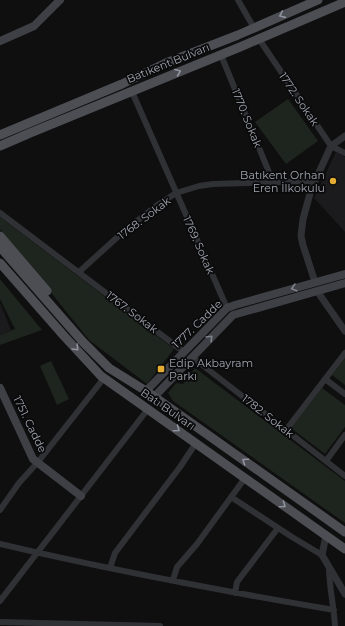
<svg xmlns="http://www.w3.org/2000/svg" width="345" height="626" font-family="Montserrat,sans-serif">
<rect width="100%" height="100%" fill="#0f0f10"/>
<!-- built -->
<path fill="#1b1b1d" d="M336,152L345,157V232L314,198Z
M0,303L11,330L0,335Z"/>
<!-- green -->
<path fill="#1e241e" d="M288,99L318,141L286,164L255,122Z
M0,217L174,349L147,384L89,340L0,229Z
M0,279L42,330L0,345V335L15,329L0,299Z
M345,358V385L332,375Z
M51,361L69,399L57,405L40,366Z
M195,368L345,481V523L173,401L168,393L176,383L183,384Z
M322,388L345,405V427L325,454L291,428Z"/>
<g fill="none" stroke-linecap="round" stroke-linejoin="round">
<!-- minor -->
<path stroke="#303135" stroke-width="6" d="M238,0L254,28
M259,39L331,146L345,153
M221,55L273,182
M133,94L227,308
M0,213L184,352
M79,272L123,232L156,206L176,193L199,186L213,184L314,181
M192,357L345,476
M325,379L345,394
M286,430L345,353
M326,461L345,435
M231,497L292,537L322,555
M0,510L19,483L38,462L104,378
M0,544C110,570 222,591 334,610
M329,567C329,587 334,606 335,626
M110,568L115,553L180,467L196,443
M173,580L177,567L197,544L245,478
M235,593L237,582L278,528
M0,601L148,409
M0,622L160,626"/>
<!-- tertiary -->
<path stroke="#303135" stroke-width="7" d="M315,282L303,245L301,236L303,219L311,190L331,146L345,136
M317,291L345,331
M326,535L322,555L345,594"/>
<!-- secondary -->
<path stroke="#3e4045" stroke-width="8" d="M0,41L34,26L60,0
M0,388L33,459L81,496
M146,391L227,308L235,305L345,274
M154,397L233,315L345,283"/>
<!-- primary -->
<path stroke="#4c4e54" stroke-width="9" d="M0,135L122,84L166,63L238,35L318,0
M0,146L30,133L240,47L345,2
M0,236L47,291
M0,247L83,342L109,368L146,391L345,532
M0,263L64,336L101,376L345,549"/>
</g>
<!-- one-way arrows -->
<defs><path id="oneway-chevron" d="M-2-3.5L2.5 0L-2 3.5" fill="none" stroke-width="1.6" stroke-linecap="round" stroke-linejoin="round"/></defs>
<g stroke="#90949e">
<use href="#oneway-chevron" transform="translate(282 15) rotate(156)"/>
<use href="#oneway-chevron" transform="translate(178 72) rotate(-22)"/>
<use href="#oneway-chevron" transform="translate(76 348) rotate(47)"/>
<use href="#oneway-chevron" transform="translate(177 429) rotate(35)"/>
<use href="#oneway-chevron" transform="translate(245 461) rotate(-145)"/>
<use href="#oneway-chevron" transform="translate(283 505) rotate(35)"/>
</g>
<g stroke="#7e828b">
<use href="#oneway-chevron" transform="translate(294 288) rotate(164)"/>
<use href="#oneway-chevron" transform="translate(210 338) rotate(-46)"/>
</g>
<!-- markers -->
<g fill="#e4ac33" stroke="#0a0a0b" stroke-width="1.5">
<circle cx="333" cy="181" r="4"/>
<rect x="157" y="365" width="8" height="8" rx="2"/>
</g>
<g text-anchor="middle" stroke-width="3.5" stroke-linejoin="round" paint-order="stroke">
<!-- street labels -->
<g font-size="11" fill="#a1a5b0" stroke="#0a0a0b">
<text transform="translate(168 63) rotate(-22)" y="4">Batıkent Bulvarı</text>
<text transform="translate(299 99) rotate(56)" y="4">1772. Sokak</text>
<text transform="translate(247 118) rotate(68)" y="4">1770. Sokak</text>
<text transform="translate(144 218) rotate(-37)" y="4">1768. Sokak</text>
<text transform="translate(199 245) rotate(66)" y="4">1769. Sokak</text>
<text transform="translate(132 312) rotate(37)" y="4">1767. Sokak</text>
<text transform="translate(197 324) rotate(-44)" y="4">1777. Cadde</text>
<text transform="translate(168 409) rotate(35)" y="4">Batı Bulvarı</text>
<text transform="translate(268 416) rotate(38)" y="4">1782. Sokak</text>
<text transform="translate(30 424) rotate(64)" y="4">1751. Cadde</text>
</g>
<!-- poi labels -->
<g font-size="11" fill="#a1a5b0" stroke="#0a0a0b" text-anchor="end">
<text x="325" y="179">Batıkent Orhan<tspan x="325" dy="13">Eren İlkokulu</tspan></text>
<text x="169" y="367" text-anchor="start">Edip Akbayram<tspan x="169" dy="13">Parkı</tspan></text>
</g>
</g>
</svg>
